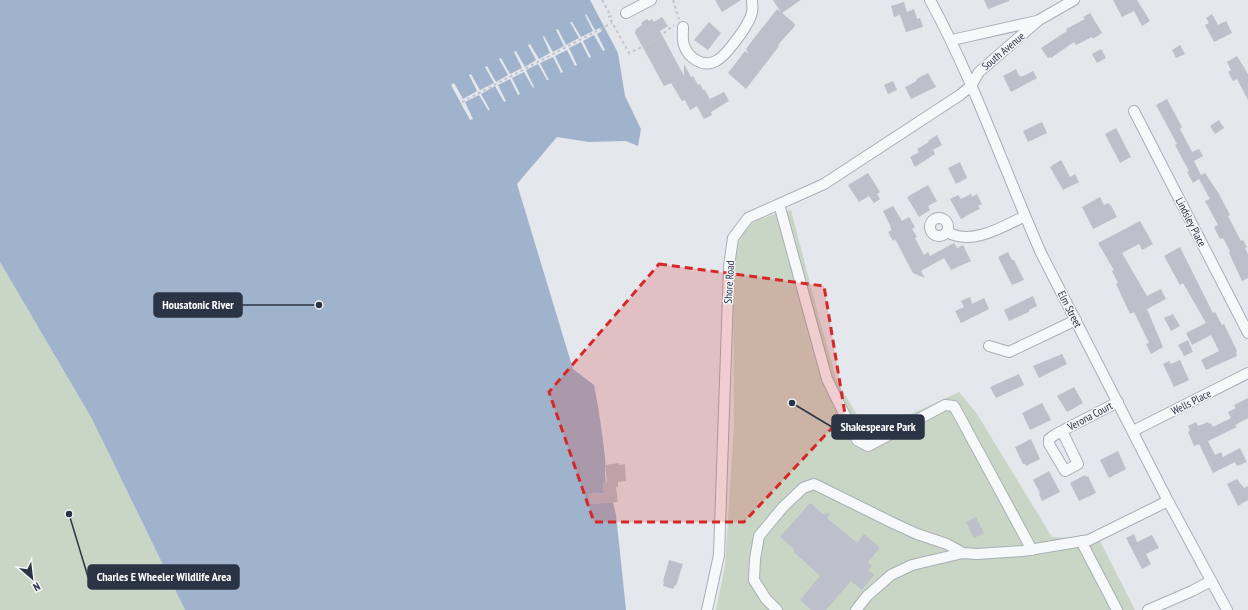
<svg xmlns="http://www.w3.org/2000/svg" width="1248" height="610" font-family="'PT Sans Narrow',sans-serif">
<rect width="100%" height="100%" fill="#e4e7ec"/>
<!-- green -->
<path fill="#c9d6c5" d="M791,210L818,314L837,381L868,434L959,392L977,414L1052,537L1099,539L1135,610H716L725,566L734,426L733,263C741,221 754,220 791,210Z
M0,262L92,419L185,610H0Z"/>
<!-- water -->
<path fill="#9fb4cc" d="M0,0H590L618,53L625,96L641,129L638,146L626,141L589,142L557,137L517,184L573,369L594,385C599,409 602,433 605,457C606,466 604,474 606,482L603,483L604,493L589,494L590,504L613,502L616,515L626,610H185L92,419L0,262Z"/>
<!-- pier -->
<path fill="#e4e7ec" d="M586,14L595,30L600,28L602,31L597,34L605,50L603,51L594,35L583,41L591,57L589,58L581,42L569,48L577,65L575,66L567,50L555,56L563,72L561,73L553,57L540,63L549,80H547L538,64L526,70L534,87L533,88L524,72L512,78L520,94L518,95L510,79L498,85L506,101L504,102L495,86L481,94L490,110H488L479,95L465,102L473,119L470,120L451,85L454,83L463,99L477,91L469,75L471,74L480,90L494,83L485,67L487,66L496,82L508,75L499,59L501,58L510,74L522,68L514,52L516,51L525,67L536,60L528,45L530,44L539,59L550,53L543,37L544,36L553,52L564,46L556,30L558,29L566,45L579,38L570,22H572L581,37L593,31L585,15Z"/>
<!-- building -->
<path fill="#bbc0ca" d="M715,0H741L722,12Z
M773,0H801L782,13L795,24L794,27L778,45L779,46L746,89L728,73L745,51L749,54L746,49L748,46L777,9L781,12Z
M984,0H1009V1L988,9Z
M1113,0H1137L1150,21L1142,26L1134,11L1122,17Z
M904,2L907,12L914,9L917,19L920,18L923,27L906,32L900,15L894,17L891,6Z
M1090,13L1102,33L1093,39L1092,37L1076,45L1074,42L1051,58L1050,57L1048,58L1041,48L1067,31L1066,29L1085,19L1083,17Z
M1212,14L1218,25L1226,21L1232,33L1214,42L1205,25L1209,23L1206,18Z
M662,17L668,26L660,31L684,76V64L691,77L693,76L698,85L700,84L703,90H705L710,99L724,92L729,101L711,112L712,115L704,119L697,106L690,110L685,100L682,101L671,83L664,86L635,33L636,29L642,25L641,23L647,19L649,21L652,19L654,22Z
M709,22L721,33L708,50L694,40Z
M1180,45L1185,54L1176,58L1172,50Z
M1101,49L1106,58L1097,63L1092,54Z
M1237,56L1248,74V100L1237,79L1233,81L1228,72L1231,70L1227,62Z
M1016,69L1019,76L1020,75L1021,77L1033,71L1037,78L1011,92L1003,76Z
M928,73L936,87L911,99L905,87L915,82L918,78Z
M893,81L897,90L888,94L884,85Z
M1167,99L1182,127L1180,129L1192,152L1199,149L1203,156L1194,161L1201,175L1205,173L1219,194L1230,215L1228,216L1241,241L1243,240L1247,247L1245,248L1248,254V278L1242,281L1229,253L1230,251L1223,238L1220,239L1214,227L1218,225L1205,201L1210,199L1199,179L1193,183L1187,172L1189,171L1175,145L1177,144L1156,105Z
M1219,120L1224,128L1215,134L1210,126Z
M1042,122L1047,133L1028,142L1023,131Z
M1116,128L1131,157L1120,163L1105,134Z
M937,135L942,145L933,150L935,154L915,167L910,157L919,152L917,149L929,142L928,141Z
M1061,160L1070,177L1075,174L1079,182L1063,190L1050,167Z
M960,162L967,178L956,184L948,168Z
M868,173L880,192L877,194L880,199L874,203L869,196L859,202L848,185Z
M928,185L937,201L928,206L930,210L919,217L907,197Z
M971,194L972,197L977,194L982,204L978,206L980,209L977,210L961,219L950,199L958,195L961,199Z
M1100,197L1104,205L1109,203L1110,206L1111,205L1117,217L1093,229L1082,207Z
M893,206L902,221L909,217L915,227L912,229L917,237L915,238L924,255L928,252L930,256L954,243L957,248L963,245L971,261L951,270L944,258L921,271L925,278L913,273L895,239L893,241L888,232L892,230L890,227H891L883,211Z
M1140,221L1153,244L1142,250L1139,244L1122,253L1147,296L1161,289L1166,299L1147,309L1163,347L1151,354L1146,344L1149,343L1134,312L1130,314L1116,284L1118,283L1112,271L1114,270L1098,243Z
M1180,247L1213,313L1215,312L1222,325L1224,324L1237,351L1236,352L1237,356L1206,370L1201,360L1219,351L1211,335L1192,345L1186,333L1206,323L1183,283L1180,285L1164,256Z
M1008,252L1012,260H1014L1024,280L1012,285L998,257Z
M1033,296L1037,306L1029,310V312L1009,321L1004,310Z
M970,297L972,304L984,298L989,309L961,323L955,311L964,307L961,301Z
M1173,314L1180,326L1171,331L1164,318Z
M1188,340L1193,352L1184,356L1178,345Z
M1062,354L1067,364L1039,378L1033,366Z
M1180,360L1189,380L1174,387L1163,364L1169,361L1171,364Z
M1019,374L1024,385L996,398L990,387Z
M1074,387L1083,403L1067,412L1057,396Z
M1248,398V418L1235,425L1237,427L1208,441L1215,455L1221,452L1223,457L1240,448L1247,462L1237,466L1235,462L1213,473L1199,444L1194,446L1188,432L1190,431L1188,426L1196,422L1198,426L1208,422L1209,424L1211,423L1213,427L1231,418L1228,412L1236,408L1234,405Z
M1042,403L1051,420L1030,430L1022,413Z
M1031,439L1040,459L1026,466L1025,464H1023L1015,447Z
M1118,451L1126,469L1109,478L1100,460Z
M619,463V465L625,464L626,481L618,482V487H616L618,502L590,504L589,494L604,493L603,483L607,482L605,465Z
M1049,471L1060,492L1042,501L1039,494L1040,493L1033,480Z
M1085,475L1086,477L1088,476L1096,493L1079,501L1070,483Z
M1237,479L1244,488L1248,486V500L1238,506L1227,484Z
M810,503L823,514L831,513L827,518L857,543L864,534L880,548L868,562L872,566L868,570L874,575L862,590L851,581L826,610H811L800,600L820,576L794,552L793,548L780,537Z
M976,517L984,533L974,538L966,522Z
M1134,534L1137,542L1152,535L1159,548L1146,554L1151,564L1142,569L1126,538Z
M669,560L683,564L676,586L675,585L673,589L663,586L664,582L663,581Z"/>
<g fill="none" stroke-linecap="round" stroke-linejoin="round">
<!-- minor casing -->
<g stroke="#a9aeb7" stroke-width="12">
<path id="minor" d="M930,0C974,81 1004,169 1041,253L1168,501L1227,610
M626,13L651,0
M683,27C683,32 682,40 684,45C688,58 703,68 716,61C726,56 750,24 752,12C753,9 752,4 752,0
M952,40L1037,21
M1134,111L1248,333
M779,204L827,379L857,440L868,446L945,405L954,406L1032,550
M930 227a9 9 0 1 1 18 0a9 9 0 1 1-18 0Z
M947,232C972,246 1002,227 1025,216
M989,346L1009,352L1076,320
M1062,431L1078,464L1065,471L1049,444V439L1056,434L1118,402
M1133,431L1248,373
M1081,541L1117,610
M963,553L977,554L1023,551L1089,540L1168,501
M707,610L719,555L729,266L733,238L748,218L824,184L960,95L971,86L979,72L1039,20L1074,0
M777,610L766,599L754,580L755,559L759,536L783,507L803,488L814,484L893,523L917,534L947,544L963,553L912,565L891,575L867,596L856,610
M1148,610L1192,591L1211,581"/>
</g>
<!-- path -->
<path stroke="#c2c5cb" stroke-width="2" stroke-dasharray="3 3" stroke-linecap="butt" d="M602,0L611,16L609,17L629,53L654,41L674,25
M673,0L679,19
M462,102L612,23"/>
<!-- minor -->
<use href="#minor" stroke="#f7f8fa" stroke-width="10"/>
</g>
<!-- marked area -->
<path fill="#d62828" fill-opacity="0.2" stroke="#d62828" stroke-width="3" stroke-dasharray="8 5" stroke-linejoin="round" d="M659,264L824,286L845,414L744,522H594L549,392Z"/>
<g text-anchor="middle" stroke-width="3" stroke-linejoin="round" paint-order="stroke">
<!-- street labels -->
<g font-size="11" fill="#2b3445" stroke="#f4f6f9">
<text transform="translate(1003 51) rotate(-40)" y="4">South Avenue</text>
<text transform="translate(1191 222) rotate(63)" y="4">Lindsley Place</text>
<text transform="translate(729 282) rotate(-87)" y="4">Shore Road</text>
<text transform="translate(1070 309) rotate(63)" y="4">Elm Street</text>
<text transform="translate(1191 402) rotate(-27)" y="4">Wells Place</text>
<text transform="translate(1090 416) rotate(-28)" y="4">Verona Court</text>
</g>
</g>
<!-- callouts -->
<path fill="none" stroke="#2b3445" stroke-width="1.5" d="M319 305L242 305M792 403L832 427M69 514L88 577"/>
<g fill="#2b3445" stroke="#f4f6f9" stroke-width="1.5">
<circle cx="319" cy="305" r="4"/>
<circle cx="792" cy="403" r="4"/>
<circle cx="69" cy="514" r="4"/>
</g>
<g fill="#2b3445" stroke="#2b3445" stroke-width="1.5">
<rect x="154" y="293" width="88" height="24" rx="4"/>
<rect x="832" y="415" width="92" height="24" rx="4"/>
<rect x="88" y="565" width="151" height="24" rx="4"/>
</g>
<g font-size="12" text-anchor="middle" font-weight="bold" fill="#fff">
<text x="198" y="309">Housatonic River</text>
<text x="878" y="431">Shakespeare Park</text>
<text x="164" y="581">Charles E Wheeler Wildlife Area</text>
</g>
<!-- north arrow -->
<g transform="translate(32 578) rotate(152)" stroke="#f4f6f9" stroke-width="3" paint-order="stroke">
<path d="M0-3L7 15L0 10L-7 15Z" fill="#2b3445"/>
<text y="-6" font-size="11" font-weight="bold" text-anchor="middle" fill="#2b3445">N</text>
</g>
</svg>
